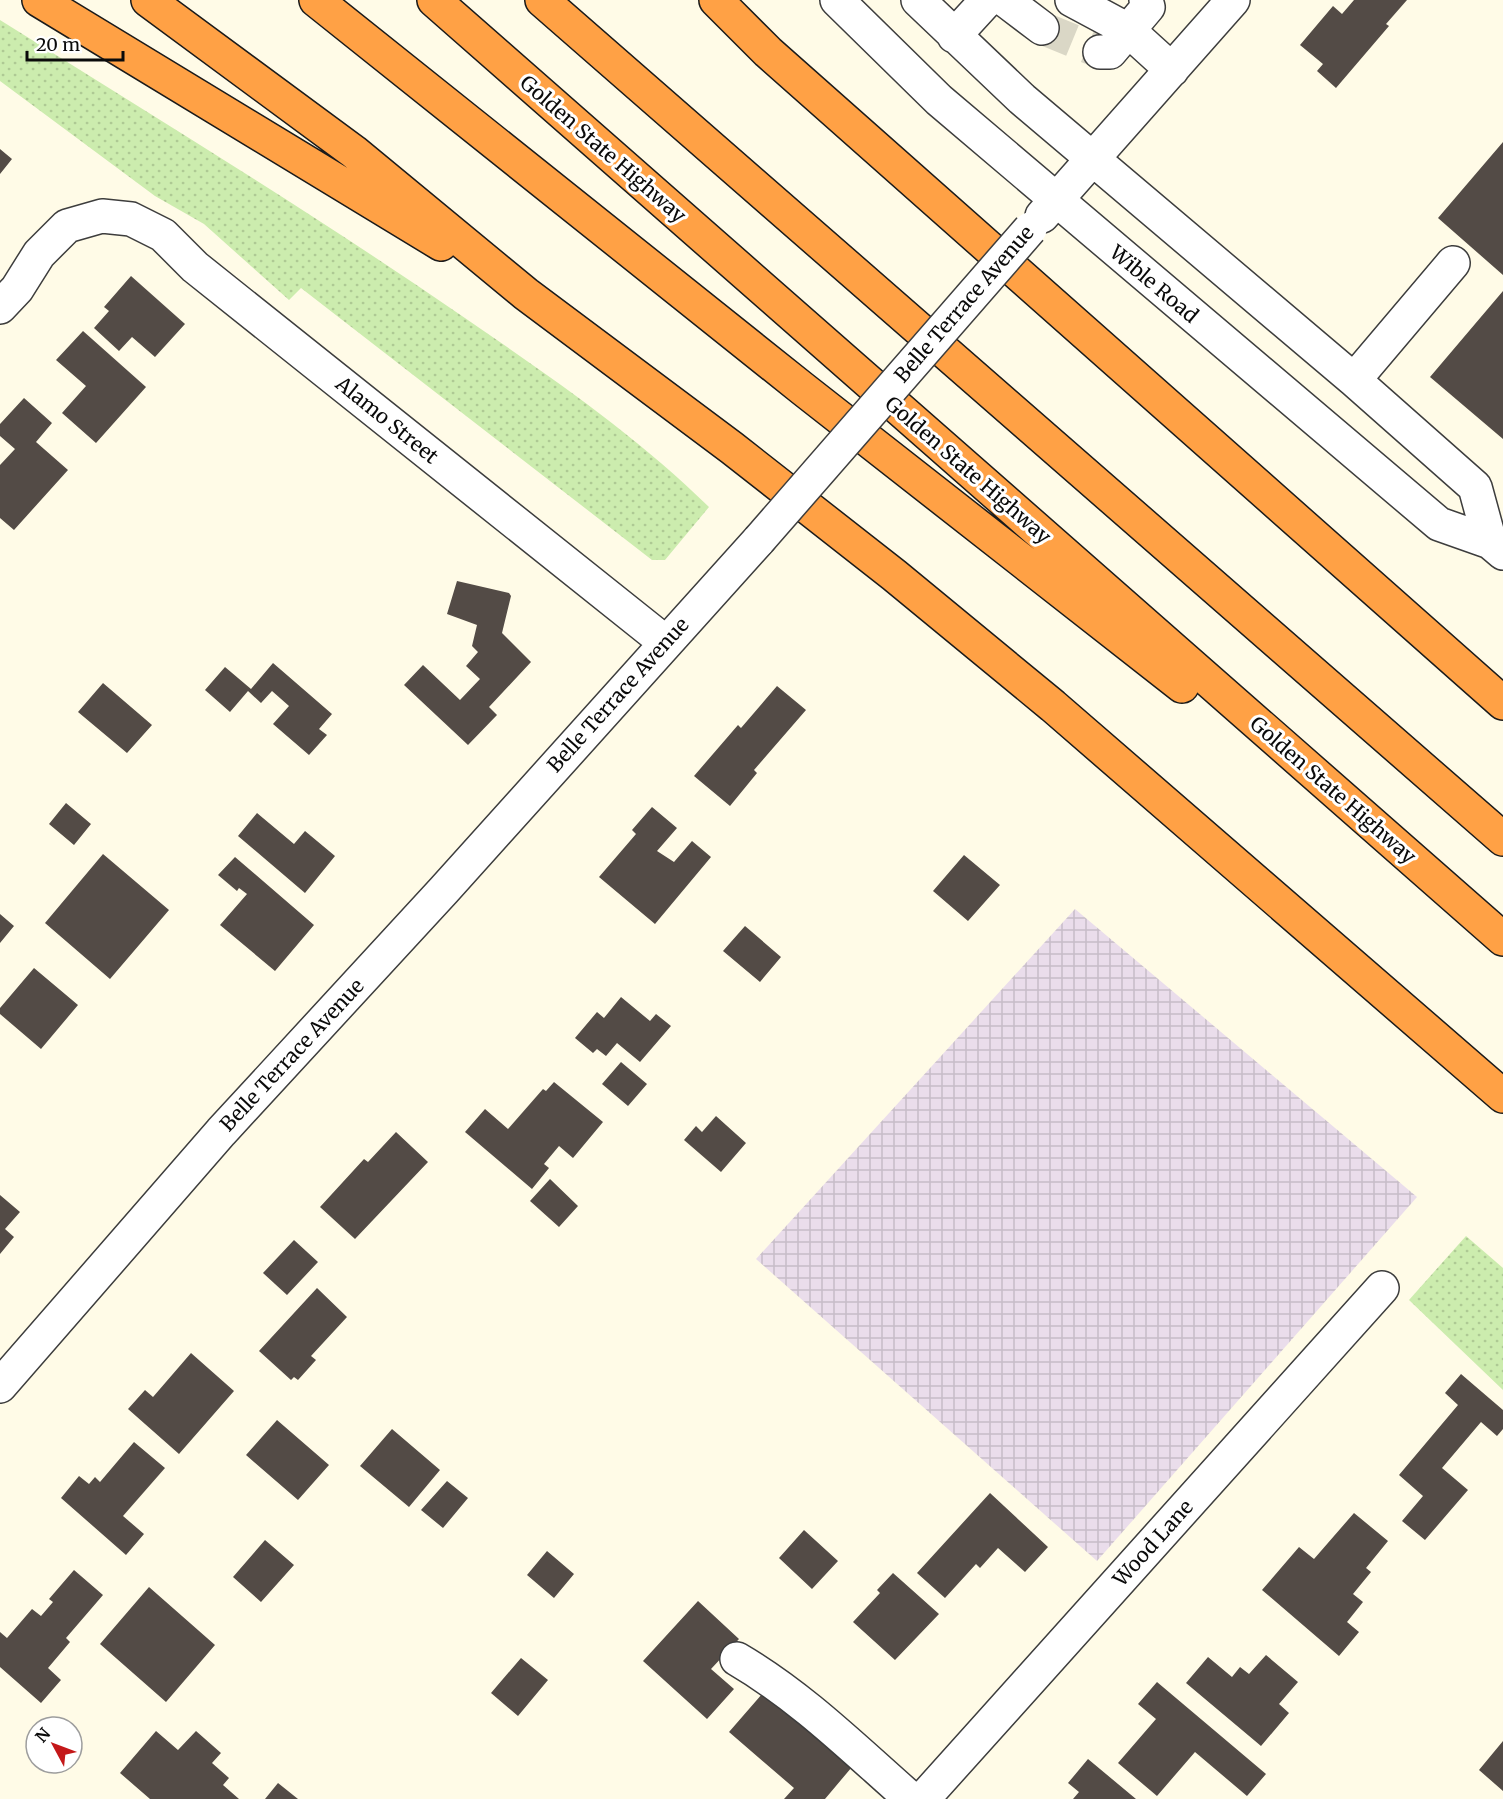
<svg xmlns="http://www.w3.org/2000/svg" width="1503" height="1799" font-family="Merriweather,serif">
<defs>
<pattern id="industrial-grid" width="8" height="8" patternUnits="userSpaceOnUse" patternTransform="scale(1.5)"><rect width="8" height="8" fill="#eaddeb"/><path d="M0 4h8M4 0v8" fill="none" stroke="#c7bcc8"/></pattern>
<pattern id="grass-dots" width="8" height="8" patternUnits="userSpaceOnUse" patternTransform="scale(1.5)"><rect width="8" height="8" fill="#ccecae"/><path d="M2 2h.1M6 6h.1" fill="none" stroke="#aec994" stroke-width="1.8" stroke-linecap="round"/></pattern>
</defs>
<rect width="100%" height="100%" fill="#fffbe7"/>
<!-- industrial -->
<path fill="url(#industrial-grid)" d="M1075,909L1417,1197L1097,1561L756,1259Z"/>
<!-- grass -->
<path fill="url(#grass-dots)" d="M0,20C155,117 311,212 462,316C548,375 635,434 709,507L665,560H652L301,288L289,300L204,224L155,196L0,81Z
M1466,1236L1503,1268V1390L1409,1300Z"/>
<!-- building -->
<path fill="#534b46" d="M1354,0H1407L1386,24L1389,26L1336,88L1317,71L1323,64L1300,45L1333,6L1342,14Z
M1503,142V275L1438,218Z
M0,149L12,159L0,174Z
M131,276L185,324L155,357L132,337L119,351L94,328L109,311L104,307Z
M1503,291V439L1430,377Z
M83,331L146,387L96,443L62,413L86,386L56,360Z
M24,398L52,423L36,442L68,470L14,530L0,518V465L15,449L0,436V424Z
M457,581L509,593L511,596L502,633L531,662L489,707L497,715L468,745L404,685L423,665L460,700L480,679L466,666L478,652L472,646L477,625L447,614Z
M273,663L332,714L319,729L327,735L309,755L273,724L289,706L272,691L261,703L248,691L230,712L205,690L225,667L251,689Z
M103,683L152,725L127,753L78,712Z
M777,686L806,710L754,770L757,773L730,806L694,776L738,725L741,728Z
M66,803L91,824L74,845L49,824Z
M652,807L677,828L657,851L674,862L692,841L711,857L655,924L599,877L636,834L632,830Z
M257,813L294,844L305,831L335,856L305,893L238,836Z
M103,854L169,910L110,979L45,923Z
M964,855L1000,885L968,921L933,891Z
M235,857L314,925L275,971L220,925L247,894L239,888L237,891L218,875Z
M0,914L14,926L0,943Z
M745,926L781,957L760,982L723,951Z
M34,968L78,1005L41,1049L0,1014V1008Z
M621,997L650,1021L656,1014L671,1026L640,1062L617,1043L606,1056L597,1049L593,1053L575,1038L597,1012L604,1018Z
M621,1062L647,1084L628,1106L602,1084Z
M554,1082L603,1122L573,1158L559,1146L544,1164L549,1168L532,1189L465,1132L485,1109L508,1129L543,1089L546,1091Z
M716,1116L746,1143L721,1172L684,1140L696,1126L702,1132Z
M396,1132L428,1162L355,1239L320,1207L364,1159L368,1162Z
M550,1179L578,1206L559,1227L530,1201Z
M0,1195L20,1212L5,1229L14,1237L0,1254Z
M294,1240L318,1262L287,1295L263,1273Z
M317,1288L347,1317L311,1356L316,1360L298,1380L294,1377L291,1380L259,1351Z
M191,1353L234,1391L179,1454L128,1409L145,1390L153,1397Z
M1461,1374L1503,1410V1429L1497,1436L1481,1422L1442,1468L1468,1490L1425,1540L1402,1521L1423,1496L1399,1475L1458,1405L1445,1393Z
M277,1420L329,1465L298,1500L246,1455Z
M392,1429L440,1470L409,1507L360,1466Z
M134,1442L165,1468L123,1516L144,1534L126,1555L61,1498L79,1476L89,1484L95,1477L100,1482Z
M447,1481L468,1498L443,1528L421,1510Z
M990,1493L1048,1547L1025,1572L998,1548L980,1568L976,1564L945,1598L917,1573Z
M1354,1513L1388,1541L1366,1568L1371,1572L1353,1594L1363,1602L1347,1622L1359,1632L1339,1656L1262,1590L1299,1547L1314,1559Z
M804,1530L838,1561L812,1589L779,1558Z
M265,1540L294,1565L261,1602L233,1577Z
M547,1551L574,1574L554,1598L527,1575Z
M74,1570L103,1595L66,1638L70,1642L48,1668L61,1680L41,1703L0,1667V1632L7,1638L32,1609L41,1616L53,1602L49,1599Z
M893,1573L939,1614L895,1660L853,1622L880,1593L877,1590Z
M149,1587L215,1645L166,1702L100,1644Z
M698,1601L739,1639L711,1669L734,1689L707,1719L643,1661Z
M1266,1655L1298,1682L1279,1704L1289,1713L1261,1746L1186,1683L1208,1657L1232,1677L1240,1667L1249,1674Z
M521,1658L548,1680L518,1716L491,1693Z
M1157,1682L1266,1774L1247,1796L1195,1752L1157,1796L1118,1763L1156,1719L1138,1704Z
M769,1686L857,1761L825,1799H784L794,1788L729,1732Z
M156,1731L178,1750L196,1731L221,1753L212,1763L229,1778L223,1785L239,1799H150L120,1773Z
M1503,1741V1791L1479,1770Z
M1088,1759L1136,1799H1073L1079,1792L1068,1783Z
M278,1783L298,1799H265Z"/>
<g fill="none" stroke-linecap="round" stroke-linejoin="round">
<!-- minor-tunnel -->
<path stroke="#dad7c6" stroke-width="33" stroke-dasharray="33 16" stroke-linecap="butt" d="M1042,28L1100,52"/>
<!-- minor casing -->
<g stroke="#3d3d3d" stroke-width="36">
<path id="minor" d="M837,0L939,100L1439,524L1490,542L1503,553
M918,0L1022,99L1354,380L1475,487L1490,542
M1005,0L1042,28
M1072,0L1128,30L1172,70
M954,36L987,0
M1100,52H1110L1148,7L1146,0
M1042,216L1233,0
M0,307L17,289L39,254L67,226L102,216L131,219L163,235L195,267L665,642
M1354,380L1453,263
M0,1386L221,1132L444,890L759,540
M737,1659C802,1697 855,1750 911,1799
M923,1799L1382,1288"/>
</g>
<!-- highway casing -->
<g stroke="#1b1b1b" stroke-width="36">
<path id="highway" d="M39,0L441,244
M148,0L354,152L526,294L732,448L894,575L1053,706L1503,1096
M316,0L803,389L1182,686
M434,0L1503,939
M542,0L1503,839
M716,0L768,52L1503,703"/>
</g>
<!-- minor -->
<use href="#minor" stroke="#fff" stroke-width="33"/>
<!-- highway -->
<use href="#highway" stroke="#ffa145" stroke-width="33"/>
<!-- minor-bridge casing -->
<g stroke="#3d3d3d" stroke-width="36" stroke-linecap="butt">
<path id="minor-bridge" d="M759,540L1030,229"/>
</g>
<!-- minor-bridge -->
<use href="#minor-bridge" stroke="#fff" stroke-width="33"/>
</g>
<g text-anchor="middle" stroke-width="6" stroke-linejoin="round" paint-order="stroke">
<!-- street labels -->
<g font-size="20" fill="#0a0a0a" stroke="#fff">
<text transform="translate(603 149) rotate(41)" y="7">Golden State Highway</text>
<text transform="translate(1154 284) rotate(40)" y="7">Wible Road</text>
<text transform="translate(964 304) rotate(-49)" y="7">Belle Terrace Avenue</text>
<text transform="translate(387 420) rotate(39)" y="7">Alamo Street</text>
<text transform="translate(968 470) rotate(41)" y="7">Golden State Highway</text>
<text transform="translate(618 695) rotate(-48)" y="7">Belle Terrace Avenue</text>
<text transform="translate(1333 790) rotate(41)" y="7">Golden State Highway</text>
<text transform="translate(292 1055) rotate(-47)" y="7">Belle Terrace Avenue</text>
<text transform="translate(1153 1543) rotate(-48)" y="7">Wood Lane</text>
</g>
</g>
<!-- north arrow -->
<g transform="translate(54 1745) rotate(311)"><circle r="28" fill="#ffffff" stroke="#9d9d9d" stroke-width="1.5"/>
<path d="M0-4.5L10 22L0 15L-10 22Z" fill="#c41819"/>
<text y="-9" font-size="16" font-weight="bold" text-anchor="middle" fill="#0a0a0a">N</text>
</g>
<!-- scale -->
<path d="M27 51v9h96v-9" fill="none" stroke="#0a0a0a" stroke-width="3"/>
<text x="36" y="51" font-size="18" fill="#0a0a0a" stroke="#ffffff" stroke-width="4.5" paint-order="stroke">20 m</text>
</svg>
